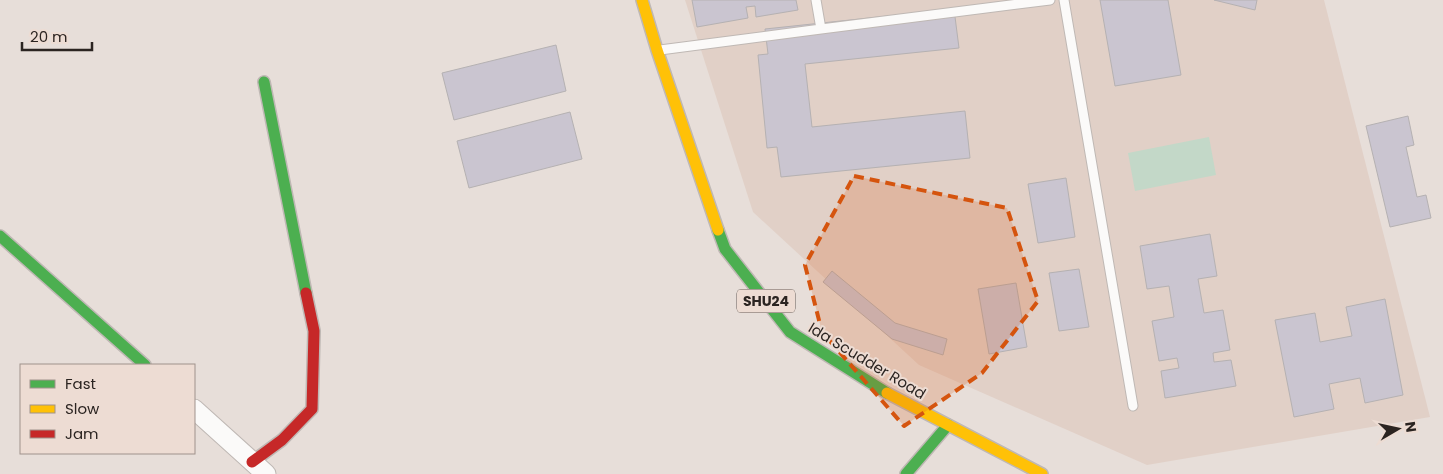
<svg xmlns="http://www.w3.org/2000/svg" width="1443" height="474" font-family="Poppins,sans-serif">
<rect width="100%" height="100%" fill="#e7ded9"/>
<!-- built -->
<path fill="#e1d0c7" d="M685,0H1324L1430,417L1147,465L919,365L753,212Z"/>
<!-- pitch -->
<path fill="#c3d8c8" d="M1209,137L1216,175L1135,191L1128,153Z"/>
<!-- building -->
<path fill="#cac5d0" stroke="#b5b1b2" d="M692,0H796L798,10L756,17L755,6L746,7L748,18L697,27Z
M1100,0H1168L1181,75L1115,86Z
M1214,0H1257L1255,10Z
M954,9L959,48L805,64L812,127L965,111L970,158L781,177L777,147L767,148L758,55L768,54L765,29Z
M556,45L566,91L454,120L442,73Z
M570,112L582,159L469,188L457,141Z
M1408,116L1414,145L1406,147L1417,197L1426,195L1431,218L1390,227L1366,126Z
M1066,178L1075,237L1038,243L1028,184Z
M1210,234L1217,276L1198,279L1204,313L1223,310L1230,350L1213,353L1214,362L1231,360L1236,386L1165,398L1161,371L1179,368L1177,358L1159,361L1152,321L1174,317L1169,286L1147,289L1140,246Z
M1079,269L1089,327L1059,331L1049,273Z
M832,271L895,323L947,339L943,355L892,339L823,282Z
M1016,283L1027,347L989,354L978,289Z
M1385,299L1403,395L1365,403L1360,378L1329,384L1334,409L1294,417L1275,320L1315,313L1320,342L1352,336L1346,307Z"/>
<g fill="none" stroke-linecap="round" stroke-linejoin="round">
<!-- lane casing -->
<g stroke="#bfb8b4" stroke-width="11">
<path id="lane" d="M816,0L821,29L1050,0
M1064,0L1133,406
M660,50L821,29"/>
</g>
<!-- street casing -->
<g stroke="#bfb8b4" stroke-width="21">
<path id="street" d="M194,409L266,474"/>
</g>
<!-- fast casing -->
<g stroke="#bfb8b4" stroke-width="14">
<path id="fast" d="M264,82L306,293
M718,230L725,249L790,332L887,393
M0,236L145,365
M906,474L948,425"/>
</g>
<!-- slow casing -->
<g stroke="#bfb8b4" stroke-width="14">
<path id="slow" d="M642,0L657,50L718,230
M887,393L1042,474"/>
</g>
<!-- jam casing -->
<g stroke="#bfb8b4" stroke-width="14">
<path id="jam" d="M252,462L282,440L312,409L314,331L306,293"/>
</g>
<!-- lane -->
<use href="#lane" stroke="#fbfaf9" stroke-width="9"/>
<!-- street -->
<use href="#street" stroke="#fbfaf9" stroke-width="19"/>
<!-- fast -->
<use href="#fast" stroke="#4caf50" stroke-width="11"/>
<!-- slow -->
<use href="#slow" stroke="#ffc107" stroke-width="11"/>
<!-- jam -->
<use href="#jam" stroke="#c62828" stroke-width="11"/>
</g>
<!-- marked area -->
<path fill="#d5540e" fill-opacity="0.2" stroke="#d5540e" stroke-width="4" stroke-dasharray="10 6" stroke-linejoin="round" d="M854,176L1007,208L1038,301L982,373L904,426L822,332L805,265Z"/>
<g text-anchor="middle" stroke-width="4" stroke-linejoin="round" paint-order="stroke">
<!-- shield labels -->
<rect fill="#eddcd3" stroke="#655b56" stroke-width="1" x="737" y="289.5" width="58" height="23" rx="4"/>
<g font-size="14" font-weight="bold" fill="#2b2421">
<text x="766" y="306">SHU24</text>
</g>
<!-- street labels -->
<g font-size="15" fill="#2b2421" stroke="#eddcd3">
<text transform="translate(867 361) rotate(31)" y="5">Ida Scudder Road</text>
</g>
</g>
<!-- legend -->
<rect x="20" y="364" width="175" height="90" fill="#eddcd3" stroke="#9f928c"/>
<rect x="30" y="380" width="25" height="8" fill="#4caf50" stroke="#9f928c"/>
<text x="65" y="389" font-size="15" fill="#2b2421">Fast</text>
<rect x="30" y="405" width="25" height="8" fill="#ffc107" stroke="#9f928c"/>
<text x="65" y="414" font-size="15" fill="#2b2421">Slow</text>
<rect x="30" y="430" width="25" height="8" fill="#c62828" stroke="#9f928c"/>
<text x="65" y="439" font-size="15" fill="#2b2421">Jam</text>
<!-- north arrow -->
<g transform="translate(1398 429) rotate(81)" stroke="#eddcd3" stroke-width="4" paint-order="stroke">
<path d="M0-4L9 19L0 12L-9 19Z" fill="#2b2421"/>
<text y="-8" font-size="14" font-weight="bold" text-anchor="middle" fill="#2b2421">N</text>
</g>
<!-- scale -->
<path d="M22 42v8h70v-8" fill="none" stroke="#2b2421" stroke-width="2.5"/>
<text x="30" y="42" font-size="15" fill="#2b2421" stroke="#eddcd3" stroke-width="4" paint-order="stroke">20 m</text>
</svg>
